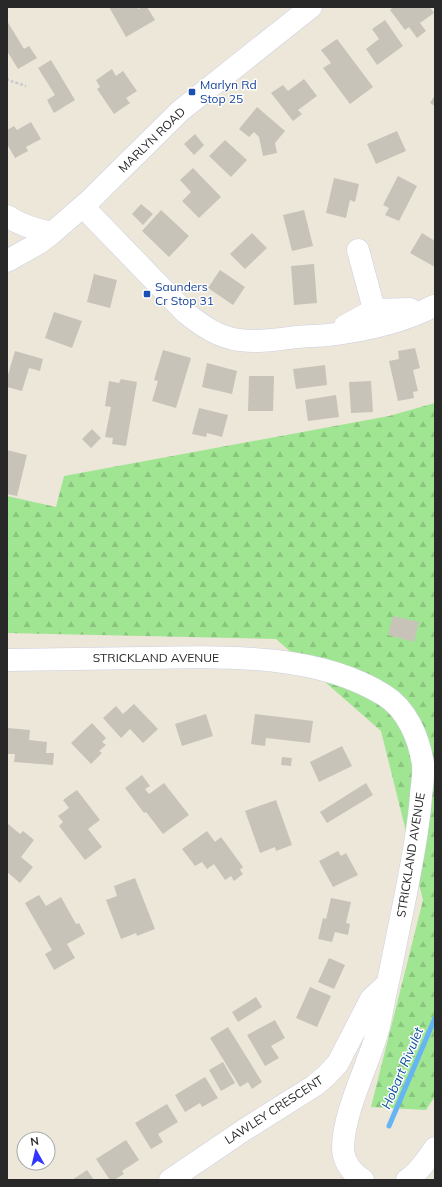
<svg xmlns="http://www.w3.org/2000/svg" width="442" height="1187" font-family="Mulish,sans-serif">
<defs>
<pattern id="forest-firs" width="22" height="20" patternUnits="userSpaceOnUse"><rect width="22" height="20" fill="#a0e692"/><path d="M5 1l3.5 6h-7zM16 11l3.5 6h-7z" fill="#8ac57e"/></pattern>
</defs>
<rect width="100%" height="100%" fill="#ece7d9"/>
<!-- forest -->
<path fill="url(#forest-firs)" d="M435,403V1096L426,1110L371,1107L423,900L381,731L276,639L7,633V496L56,507L64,476L389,416Z"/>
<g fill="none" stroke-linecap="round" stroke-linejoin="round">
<!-- stream -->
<path stroke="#65b5f4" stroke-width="5" d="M389,1126L435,1018"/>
</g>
<!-- building -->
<path fill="#c7c3b9" d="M109,7H137L138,9L142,7H147L155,20L126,37Z
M393,7H430L434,13L420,23L426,31L417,38L409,27L405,30L390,10Z
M385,20L403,46L377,65L366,49L379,39L372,29Z
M7,21L24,49L29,46L37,58L18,69L7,51Z
M337,39L373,87L350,104L323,68L331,63L321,50Z
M51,60L75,100L54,113L47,100L55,95L38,68Z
M112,69L116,76L123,71L137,91L126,98L130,103L114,114L97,89L100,87L96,80Z
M304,79L317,96L298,110L302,114L293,121L271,93L283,85L288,91Z
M435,95V106L430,103Z
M257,107L285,131L275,143L277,153L263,156L259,137L254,132L249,137L239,129Z
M31,122L41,139L26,147L28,151L15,158L7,144V130L14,126L17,130Z
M397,131L406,151L376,164L367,144Z
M195,134L204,145L194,155L184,144Z
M225,140L247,160L231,177L209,156Z
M193,168L221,197L199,218L182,201L191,192L180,180Z
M398,176L417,186L399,221L385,215L389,208L383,205Z
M334,178L359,184L355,202L350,200L346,218L326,213Z
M141,204L153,214L143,225L132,214Z
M161,210L189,236L169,257L142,231Z
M304,210L313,246L292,251L283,215Z
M252,233L267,248L245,269L230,254Z
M422,233L435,241V267L410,253Z
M314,264L317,303L294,305L291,266Z
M220,270L245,287L233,305L208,288Z
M94,274L117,280L110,308L87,302Z
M54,312L82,321L72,348L45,338Z
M415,348L420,368L413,370L418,391L413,392L414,398L398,401L389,361L399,359L398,351Z
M163,350L191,358L176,408L152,401L158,381L154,380Z
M15,351L43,359L40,371L29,368L22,391L7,387V378Z
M207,363L237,371L232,394L202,387Z
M325,365L327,385L296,389L293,369Z
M249,376H274L273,411H248Z
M121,379L137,382L126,446L112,444L113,438L105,437L111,407L105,406L109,381L119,383Z
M371,381L373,412L351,413L349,382Z
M336,395L339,417L308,421L305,400Z
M199,408L228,415L222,437L207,433L206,437L192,434Z
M92,429L101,438L91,448L82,439Z
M7,450L27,455L17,496L7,494Z
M393,616L419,622L414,642L388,635Z
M134,704L158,729L143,743L130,729L121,738L103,718L116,706L123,714Z
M206,714L213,736L182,746L175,724Z
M255,714L313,721L310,743L266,738L265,746L251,744Z
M92,723L106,738L102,742L106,745L99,751L102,753L91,764L71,743Z
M8,728L30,730L29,740L47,742L46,753H54L53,765L14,762L15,754H7Z
M342,746L352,766L319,782L310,762Z
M282,757L292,758L291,766L281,765Z
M142,775L150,786L145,789L149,794L164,783L189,815L163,834L146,812L144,813L125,788Z
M366,783L373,795L327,823L320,812Z
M77,790L100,820L88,829L102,847L85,860L59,826L63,822L58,816L69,808L63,800Z
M276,800L292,845L276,851L275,847L260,853L245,811Z
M7,823L20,834L23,831L34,840L21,857L33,867L20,883L7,872Z
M207,831L215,842L221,837L243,867L240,870L243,874L234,881L231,876L225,880L214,864L207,869L202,862L195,866L182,849Z
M338,851L341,856L346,853L358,875L333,887L319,861Z
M135,878L155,929L137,936L136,933L121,939L106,900L117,896L114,886Z
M39,895L46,906L61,897L76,924L79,923L85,934L67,944L75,958L54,970L45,954L52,950L25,903Z
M331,898L351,902L346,923L350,924L348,935L335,932L332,942L318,939L323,918L326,919Z
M329,958L345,965L334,989L318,982Z
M310,987L331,996L317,1027L296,1018Z
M256,997L262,1007L238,1022L232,1012Z
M275,1020L285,1038L271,1046L279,1058L265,1066L247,1035Z
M228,1027L262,1082L252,1089L248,1082L240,1087L210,1038Z
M223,1062L235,1083L221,1091L209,1070Z
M205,1077L218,1098L202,1107L200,1103L185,1112L175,1095Z
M167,1104L178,1122L158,1134L163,1142L151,1149L135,1123Z
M126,1140L139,1160L122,1171L124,1174L114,1180H110L96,1159Z
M87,1170L94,1180H72Z"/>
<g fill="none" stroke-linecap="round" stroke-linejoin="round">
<!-- minor casing -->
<g stroke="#cecee2" stroke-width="23">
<path id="minor" d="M84,206L93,217L186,313C201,325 219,338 240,340C259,343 279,339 297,337C308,336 318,336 328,335C362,331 403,322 434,306
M7,216C22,226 36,230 52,233
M358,250L378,324
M7,261L39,243L52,233L89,201L180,111L311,7
M345,326L374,310L410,309
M7,660C52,659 97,659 142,658C221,657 315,652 384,695C407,709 419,738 423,764C424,774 422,785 421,795C419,828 412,861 406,893C400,923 394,952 388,982C384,998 382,1014 378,1030C368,1066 344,1110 343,1147C343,1161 351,1172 363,1180
M170,1180L244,1130L314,1086L327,1075L338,1063L371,999L385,986
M407,1180C419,1173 427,1159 435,1148"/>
</g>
<!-- path -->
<path stroke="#cbcbcb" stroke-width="2.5" stroke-dasharray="3 2" stroke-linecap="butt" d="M7,78L8,80L26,86"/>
<!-- minor -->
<use href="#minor" stroke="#fff" stroke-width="22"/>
</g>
<!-- markers -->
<g fill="#1a4fb4" stroke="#fff" stroke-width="1.5">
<rect x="188" y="88" width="8" height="8" rx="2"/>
<rect x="143" y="290" width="8" height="8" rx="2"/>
</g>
<g text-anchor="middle" stroke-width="3" stroke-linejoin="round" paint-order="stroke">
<!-- transit labels -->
<g font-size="12" fill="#164399" stroke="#fff" text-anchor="start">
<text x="200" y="89">Marlyn Rd<tspan x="200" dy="14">Stop 25</tspan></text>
<text x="155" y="291">Saunders<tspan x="155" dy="14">Cr Stop 31</tspan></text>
</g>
<!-- street labels -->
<g font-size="12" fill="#282828" stroke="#fff">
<text transform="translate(152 140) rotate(-44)" y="4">MARLYN ROAD</text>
<text x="156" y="662">STRICKLAND AVENUE</text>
<text transform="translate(411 855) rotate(-81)" y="4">STRICKLAND AVENUE</text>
<text transform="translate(274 1110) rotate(-33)" y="4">LAWLEY CRESCENT</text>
</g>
<!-- water labels -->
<g font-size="13" font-style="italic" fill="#07509e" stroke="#fff">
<text transform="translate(402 1068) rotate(-67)" y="5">Hobart Rivulet</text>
</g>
</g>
<!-- border -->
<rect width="442" height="1187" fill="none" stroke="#282828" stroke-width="16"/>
<!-- north arrow -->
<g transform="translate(36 1151) rotate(352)"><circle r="19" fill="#ffffff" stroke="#a9a9a9"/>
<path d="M0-3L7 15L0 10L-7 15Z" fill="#3235ff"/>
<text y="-6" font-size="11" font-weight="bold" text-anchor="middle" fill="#282828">N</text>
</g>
</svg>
